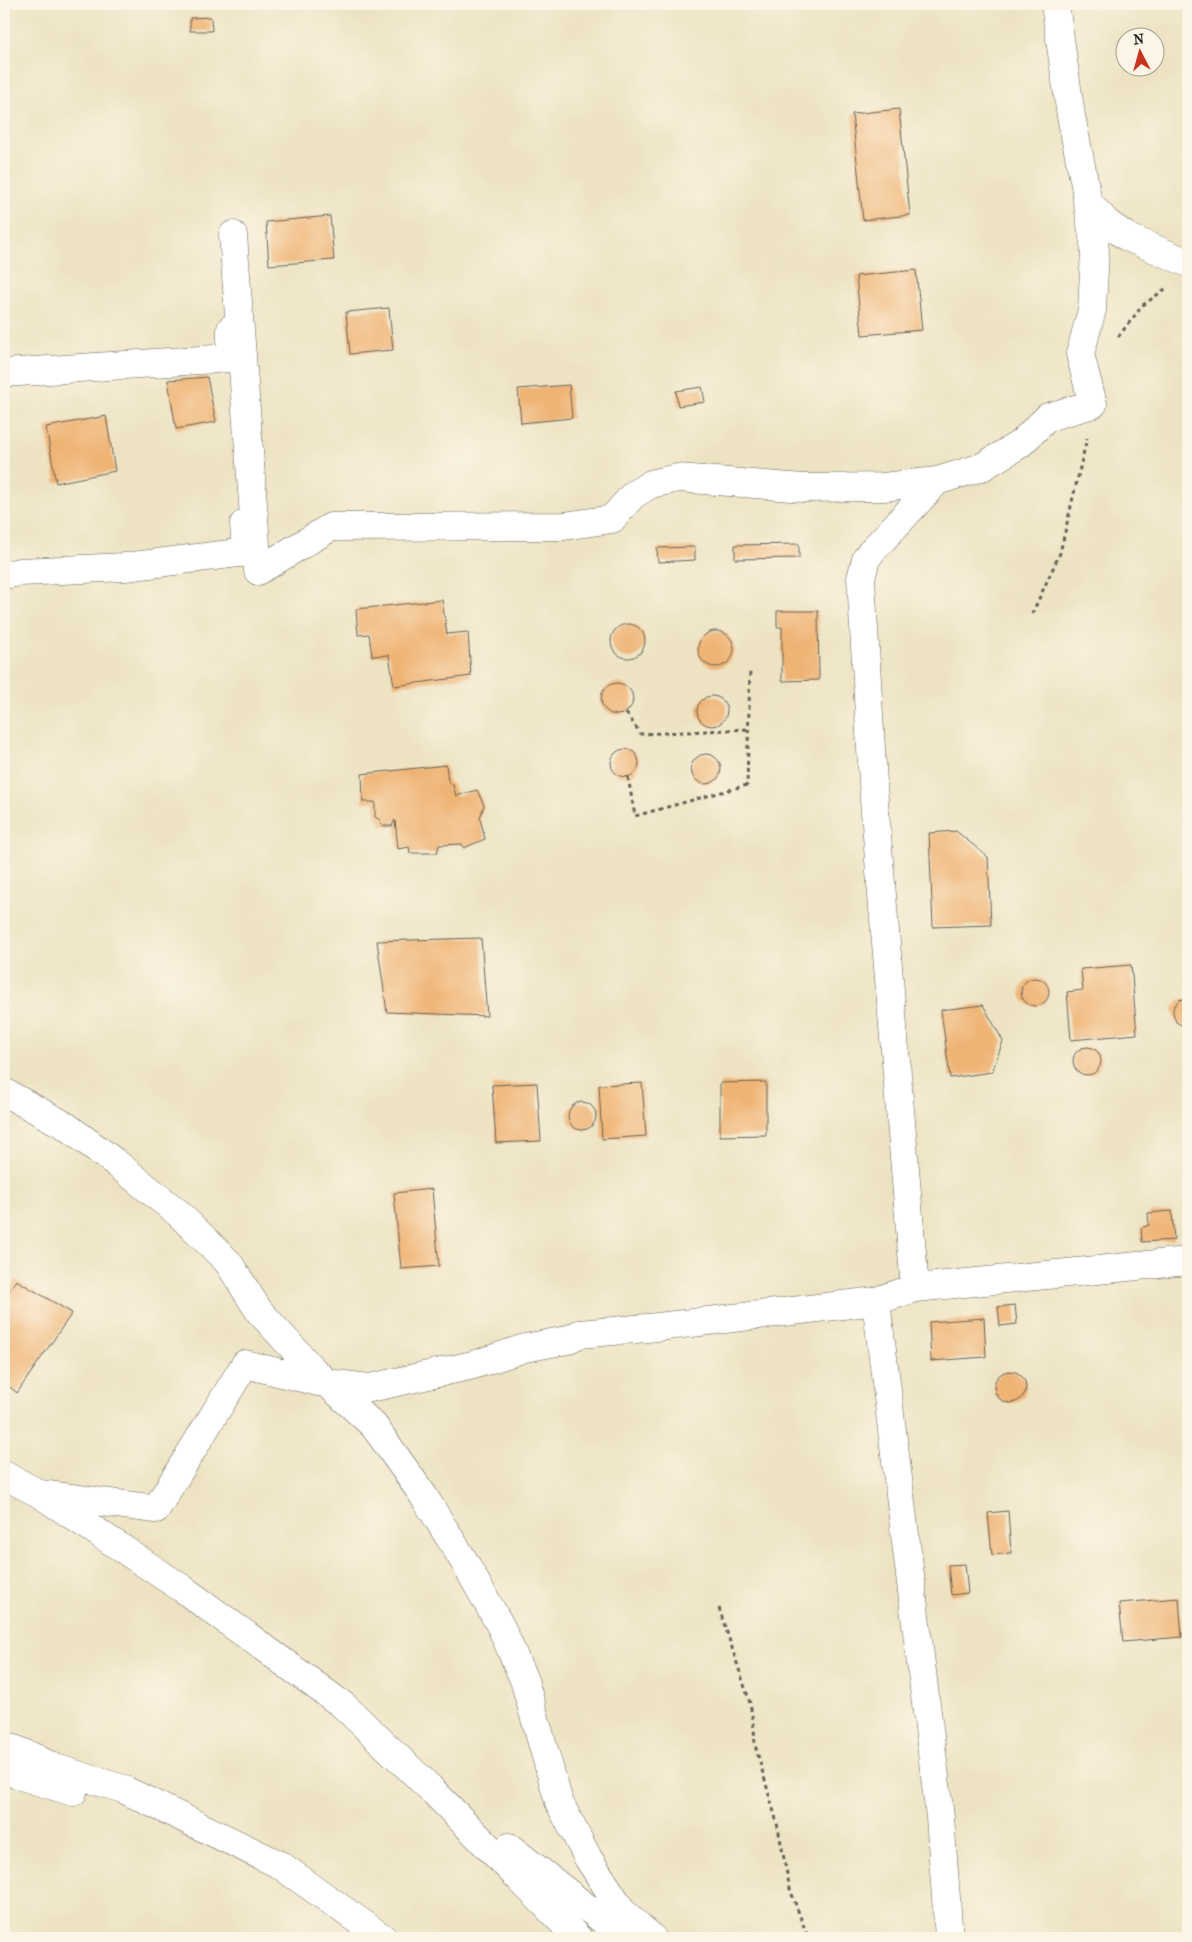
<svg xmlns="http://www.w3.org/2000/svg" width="1192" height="1942" font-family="'IM FELL French Canon',serif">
<rect width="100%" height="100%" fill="#fcf5e5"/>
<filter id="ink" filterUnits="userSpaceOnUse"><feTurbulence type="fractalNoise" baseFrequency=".02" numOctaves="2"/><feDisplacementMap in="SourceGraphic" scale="10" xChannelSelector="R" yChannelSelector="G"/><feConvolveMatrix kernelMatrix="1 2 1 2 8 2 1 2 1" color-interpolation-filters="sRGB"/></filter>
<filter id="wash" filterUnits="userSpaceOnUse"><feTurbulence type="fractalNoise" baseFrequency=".0096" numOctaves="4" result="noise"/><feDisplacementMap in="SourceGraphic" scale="20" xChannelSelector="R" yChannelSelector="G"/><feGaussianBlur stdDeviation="1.12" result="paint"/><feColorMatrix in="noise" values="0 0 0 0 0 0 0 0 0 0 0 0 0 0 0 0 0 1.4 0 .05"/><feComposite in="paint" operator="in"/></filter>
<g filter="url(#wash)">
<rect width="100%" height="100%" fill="#ede3c3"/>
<g id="blocks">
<!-- building -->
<path fill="#efb373" d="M211,17L212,31H190V18Z
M899,109L910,215L863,220L852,114Z
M330,216L334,260L269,265L266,222Z
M916,270L922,330L862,335L856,276Z
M389,308L393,350L350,354L346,312Z
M207,377L216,422L176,429L168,380Z
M569,385L572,418L521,423L518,389Z
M702,387L705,402L678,406L676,391Z
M106,416L115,471L56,483L46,427Z
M799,544V558L735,559V545Z
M695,547V560L658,562L657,548Z
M442,600L447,634L468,632L471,676L394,686L389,655L372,656L369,634L358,635L356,609Z
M777,611H818L819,680L782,681V627H777Z
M611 641a17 17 0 1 1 34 0a17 17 0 1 1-34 0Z
M698 649a18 18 0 1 1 36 0a18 18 0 1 1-36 0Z
M601 699a16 16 0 1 1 32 0a16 16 0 1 1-32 0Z
M697 711a15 15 0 1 1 30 0a15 15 0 1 1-30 0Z
M611 763a14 14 0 1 1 28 0a14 14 0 1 1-28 0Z
M691 769a15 15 0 1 1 30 0a15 15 0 1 1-30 0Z
M446,765L448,781L453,785L456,796L477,790L484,805L480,818L485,839L464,848L462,844L439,845L437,853H410L409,847L398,849L395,820L392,826H382L380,820L375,817V802H363L362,774Z
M956,831L988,857L991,925L933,927L929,833Z
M481,938L487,1016L387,1012L377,941Z
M1131,965L1137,1034L1071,1040L1067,992L1083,990L1081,969Z
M1021 992a14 14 0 1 1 28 0a14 14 0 1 1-28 0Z
M1188,998V1027H1185L1176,1022L1173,1013V1008L1179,1000Z
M983,1005L1003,1041L992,1072L950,1078L941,1010Z
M1073 1061a14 14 0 1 1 28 0a14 14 0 1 1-28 0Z
M766,1082V1135L720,1136V1083Z
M537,1083L541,1141L496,1143L492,1085Z
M642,1083L646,1136L602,1139L599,1085Z
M568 1116a14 14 0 1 1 28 0a14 14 0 1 1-28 0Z
M432,1189L439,1266L401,1269L394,1193Z
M1172,1211L1174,1240L1142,1242L1141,1228L1149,1225L1148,1213Z
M16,1280L72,1313L17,1393L4,1382V1299Z
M1015,1305L1017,1324L1000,1326L998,1307Z
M984,1318L986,1357L931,1361L929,1322Z
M994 1387a16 16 0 1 1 32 0a16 16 0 1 1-32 0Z
M1008,1511L1011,1553L992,1555L988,1513Z
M965,1564L968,1593L951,1595L948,1565Z
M1179,1598L1182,1637L1123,1642L1119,1603Z"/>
</g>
</g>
<g filter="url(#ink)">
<use href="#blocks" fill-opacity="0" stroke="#656256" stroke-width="1"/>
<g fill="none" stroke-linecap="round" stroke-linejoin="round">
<!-- minor casing -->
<g stroke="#656256" stroke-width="29">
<path id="minor" d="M1087,201L1107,223L1127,237L1188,263
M233,235L258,571L331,527L564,526L612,519L633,495L651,484L678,478L804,488L883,487L937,481L982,467L1020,444L1048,417L1093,404L1080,354L1092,310L1095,250L1085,185L1071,116L1055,4
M4,373L230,358L231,329
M4,575L20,572L125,567L246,552L244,524
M4,1092L66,1126L116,1163L178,1213L228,1262L259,1311L313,1370L374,1426L423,1495L464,1561L501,1627L524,1680L559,1802L588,1858L623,1912L652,1938
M915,1288L874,800L861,578L866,559L871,552L937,481
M876,1301L940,1817L949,1938
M4,1475L40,1494L183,1589L344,1706L430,1788L578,1938
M40,1494L156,1509L245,1364L318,1382L370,1388L473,1365L525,1348L567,1340L579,1334L658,1327L876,1301L915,1288L1188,1261
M4,1745L29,1755L55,1768L123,1789L280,1865L383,1938
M4,1768L18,1775L73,1792
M509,1847L604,1921L638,1938"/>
</g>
<!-- path -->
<path stroke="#656256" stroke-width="3" stroke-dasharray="4 4" stroke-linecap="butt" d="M1118,337L1143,305L1168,287
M1032,614L1060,553L1087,438
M626,713L641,734L750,729
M628,777L635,816L747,785L750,669
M719,1608L750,1703L754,1728L755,1745L777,1823L790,1889L808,1938"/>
<!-- minor -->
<use href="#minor" stroke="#fff" stroke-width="28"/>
</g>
</g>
<!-- margin -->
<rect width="1192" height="1942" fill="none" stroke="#fcf5e5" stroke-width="20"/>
<!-- north arrow -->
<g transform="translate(1140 52) rotate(354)"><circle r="24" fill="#fcf5e5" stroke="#a29e95"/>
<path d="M0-4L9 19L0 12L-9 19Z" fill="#c8321e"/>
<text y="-8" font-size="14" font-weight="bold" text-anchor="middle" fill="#1c1c1c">N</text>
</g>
</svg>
